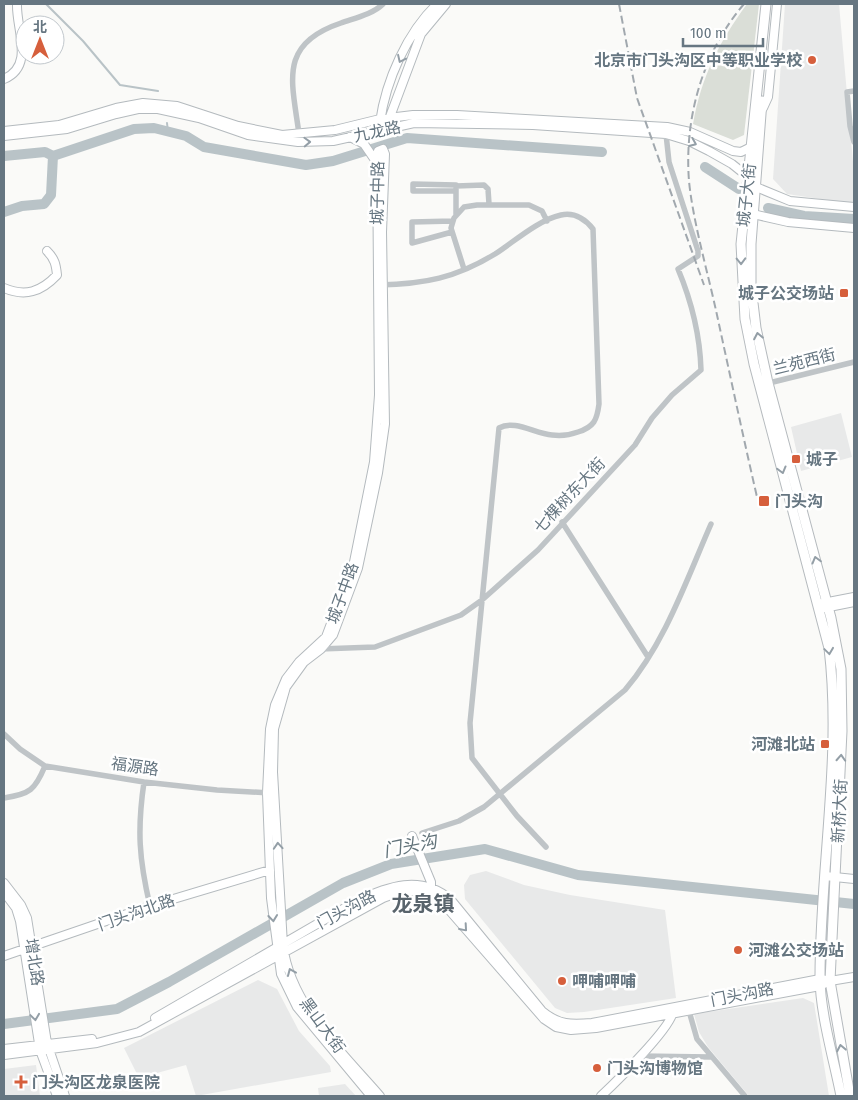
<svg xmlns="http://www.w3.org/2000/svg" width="858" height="1100" font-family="'Fira Sans Condensed','Noto Sans SC',sans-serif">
<rect width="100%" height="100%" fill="#fafaf8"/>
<!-- built -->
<path fill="#e8e9e9" d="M785,4H839L854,173V204L787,194L773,179Z
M841,413L852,457L801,471L791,427Z
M486,871L524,885L570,895L665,910L676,998L584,1012L567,1013L555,1008L465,899L464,885L470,875Z
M258,980L277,989L299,1031L330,1066L331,1072L196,1096L186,1065L139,1078L124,1048Z
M803,998L814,1003L829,1096H749L708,1047L699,1032L694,1014Z
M36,1065L40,1096H4V1069Z
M345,1084L356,1096H319L318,1088Z"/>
<!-- green -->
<path fill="#daded7" d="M747,4H759L744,135L733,140L693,124C701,77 719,42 747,4Z"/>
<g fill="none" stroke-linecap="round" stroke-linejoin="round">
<!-- stream -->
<path stroke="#b9c3c7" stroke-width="2" d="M46,4L83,41L120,85L158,91
M167,123L168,132"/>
<!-- river -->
<path stroke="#b9c3c7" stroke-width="10" d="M4,156L45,152L53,156L134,129L154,128L186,136L204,147L306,165L333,161L407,138L602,152
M705,167L739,189
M768,208L804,216L854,219
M4,212L22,206L44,204L51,195L53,156
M4,1024L117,1009L169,982L343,883L391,864L485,849L578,875L854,904"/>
<!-- secondary casing -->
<g stroke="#b4babe" stroke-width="10">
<path id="secondary" d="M4,79C35,66 16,29 17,4
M763,108L768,97L777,4
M380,122C386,80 407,33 437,4
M388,122L421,34L446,4
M4,131L59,125L116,108L143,103L177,106L238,126L282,135L335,130L380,119L413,115H457L667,127L690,132L733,151L741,152L751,147
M4,136L67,129L116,114L138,109H158L199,118L248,135L298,142L333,141L414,123L533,125L666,134L689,141L709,151L732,164L747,176
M350,137L364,144L377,163
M756,187L790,201L854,207
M753,214L788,222L854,228
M4,288C25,297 41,292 57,275C56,265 55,259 47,251
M818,604L854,597
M824,608L854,602
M412,836L431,882V891
M825,876L854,879
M4,883L21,905L27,918L47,1043L65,1096
M4,892L16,908L20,921L40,1050L57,1096
M4,956L150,906L270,870
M155,1018L355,902C388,886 421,874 451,900L542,1011C559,1025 571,1025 592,1023L820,979L826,980
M4,1049L92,1039
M4,1055L97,1043L139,1032L383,898C399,892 420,887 436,895L544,1019L556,1027L571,1030L596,1028L820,986L830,981L854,977
M371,1096L297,1007L281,974L271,898L267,793L270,729L275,705L286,679L299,662L326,637L354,562L374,462L379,395L377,157L378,151L383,149L385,154L382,232L385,424L378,473L358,568L333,635L321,649L304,662L286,687L274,729L273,772L283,945C290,1005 343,1053 380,1096
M601,1096C615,1083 673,1026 673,1011"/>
</g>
<!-- primary casing -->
<g stroke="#b5babe" stroke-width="11">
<path id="primary" d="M766,4L741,244L745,319L754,364L829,648C842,757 820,867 820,977C820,1013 834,1060 841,1096
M762,101L751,244V286L756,328L768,383L831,618L841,669L842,731L830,981L850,1096"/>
</g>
<!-- street -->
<path stroke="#bfc4c7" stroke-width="5.5" d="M854,91L847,92L850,126L854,142
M299,134C292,81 278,44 341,23C355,18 373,14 383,4
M456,186L484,185L488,189L489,204
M456,191H413V184L456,185V215
M452,232L412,243V222L453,221
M464,269L451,228L454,218L464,207L477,205H529L542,211L547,221
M379,285C424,284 456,278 495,254C515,241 538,220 561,215C575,212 585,219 593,229L599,404C597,420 594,427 578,432C570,435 560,436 552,435C535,434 515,419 499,428L470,723L472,758L517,816L546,847
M765,384L854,362
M562,522L648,657
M320,649L375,647L461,615L482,600L538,550L635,445L652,418L672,395L701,370C700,336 691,300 678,269L698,256V251L669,162L666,134
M4,734L20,749L45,766L144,782L217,790L270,793
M144,782C137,830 139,859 150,906
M4,798C30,794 35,790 45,766
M422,833L459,821L484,807L625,690C665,643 686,581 711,524
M689,1011L697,1039L745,1096
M640,1056L711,1057"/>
<!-- secondary -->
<use href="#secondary" stroke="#fff" stroke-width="8"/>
<!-- primary -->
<use href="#primary" stroke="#fff" stroke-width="9"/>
<!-- rail -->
<path stroke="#a1a8ae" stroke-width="2" stroke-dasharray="8 4" stroke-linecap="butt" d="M619,4L637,98L704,285
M744,4C703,52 684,117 689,181C693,222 708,273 717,315C730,375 743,436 757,497"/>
</g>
<!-- one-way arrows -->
<defs><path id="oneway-chevron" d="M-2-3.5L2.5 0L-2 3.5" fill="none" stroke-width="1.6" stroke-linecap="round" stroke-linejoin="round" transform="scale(1.25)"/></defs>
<g stroke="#949fa7">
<use href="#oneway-chevron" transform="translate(401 59) rotate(115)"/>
<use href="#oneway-chevron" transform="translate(307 142) rotate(-2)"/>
<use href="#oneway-chevron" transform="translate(693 143) rotate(23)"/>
<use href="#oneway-chevron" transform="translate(741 261) rotate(89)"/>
<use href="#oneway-chevron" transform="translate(758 336) rotate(-101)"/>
<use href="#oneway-chevron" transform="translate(782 470) rotate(75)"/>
<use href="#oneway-chevron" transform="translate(816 560) rotate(-105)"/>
<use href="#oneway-chevron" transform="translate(829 651) rotate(82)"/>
<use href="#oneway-chevron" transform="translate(841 758) rotate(-87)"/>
<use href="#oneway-chevron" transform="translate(278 846) rotate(-94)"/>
<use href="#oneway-chevron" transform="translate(273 918) rotate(84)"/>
<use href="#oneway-chevron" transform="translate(464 928) rotate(49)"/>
<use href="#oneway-chevron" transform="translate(291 972) rotate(-113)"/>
<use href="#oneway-chevron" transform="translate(35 1017) rotate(82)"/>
<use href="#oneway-chevron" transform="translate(841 1048) rotate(-101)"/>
</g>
<!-- markers -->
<g fill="#d65f3c" stroke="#fff" stroke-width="2">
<circle cx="812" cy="60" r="5"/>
<rect x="839" y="288" width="10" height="10" rx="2.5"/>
<rect x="791" y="454" width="10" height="10" rx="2.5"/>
<rect x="758" y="495" width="12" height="12" rx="2.5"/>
<rect x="820" y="739" width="10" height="10" rx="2.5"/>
<circle cx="738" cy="950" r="5"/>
<circle cx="562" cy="981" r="5"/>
<circle cx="597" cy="1068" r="5"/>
<path d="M18.5 1074.5h5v5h5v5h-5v5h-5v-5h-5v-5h5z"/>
</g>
<g text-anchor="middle" stroke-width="5" stroke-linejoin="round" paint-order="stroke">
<!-- poi labels -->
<g font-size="16" font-weight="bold" fill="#667681" stroke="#fff" text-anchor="start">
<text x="802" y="66" text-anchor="end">北京市门头沟区中等职业学校</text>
<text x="834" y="299" text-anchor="end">城子公交场站</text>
<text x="806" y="465">城子</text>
<text x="775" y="507">门头沟</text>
<text x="815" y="750" text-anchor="end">河滩北站</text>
<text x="748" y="956">河滩公交场站</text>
<text x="572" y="987">呷哺呷哺</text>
<text x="607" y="1074">门头沟博物馆</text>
<text x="32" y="1088">门头沟区龙泉医院</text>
</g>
<!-- street labels -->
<g font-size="16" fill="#667681" stroke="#fff">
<text transform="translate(377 131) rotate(-12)" y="6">九龙路</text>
<text transform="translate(377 193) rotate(-89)" y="6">城子中路</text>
<text transform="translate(746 195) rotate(-84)" y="6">城子大街</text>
<text transform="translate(804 361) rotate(-14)" y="6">兰苑西街</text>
<text transform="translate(569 495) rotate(-47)" y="6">七棵树东大街</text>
<text transform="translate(342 593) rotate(-70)" y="6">城子中路</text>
<text transform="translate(135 766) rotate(8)" y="6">福源路</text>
<text transform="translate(839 811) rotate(-87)" y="6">新桥大街</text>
<text transform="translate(346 909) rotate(-28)" y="6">门头沟路</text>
<text transform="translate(136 912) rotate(-19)" y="6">门头沟北路</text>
<text transform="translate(35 962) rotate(81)" y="6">增北路</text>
<text transform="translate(742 994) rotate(-11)" y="6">门头沟路</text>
<text transform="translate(323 1025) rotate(54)" y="6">黑山大街</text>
</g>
<!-- water labels -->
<g font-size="18" font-style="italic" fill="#62737a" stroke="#fff">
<text transform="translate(410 846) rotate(-11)" y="6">门头沟</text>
</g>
<!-- district labels -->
<g font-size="21" font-weight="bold" fill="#59646c" stroke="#fff">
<text x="423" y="911">龙泉镇</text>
</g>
</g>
<!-- border -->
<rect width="858" height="1100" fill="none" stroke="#667681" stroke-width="10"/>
<!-- north arrow -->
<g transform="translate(40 40)"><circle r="24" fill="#ffffff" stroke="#c2c8cd"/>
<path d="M0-4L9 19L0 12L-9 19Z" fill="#d65f3c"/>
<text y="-8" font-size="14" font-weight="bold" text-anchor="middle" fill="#667681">北</text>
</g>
<!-- scale -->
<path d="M683 38v8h80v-8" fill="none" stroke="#667681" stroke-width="2.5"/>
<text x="690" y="38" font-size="15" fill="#667681" stroke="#ffffff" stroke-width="4" paint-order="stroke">100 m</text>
</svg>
